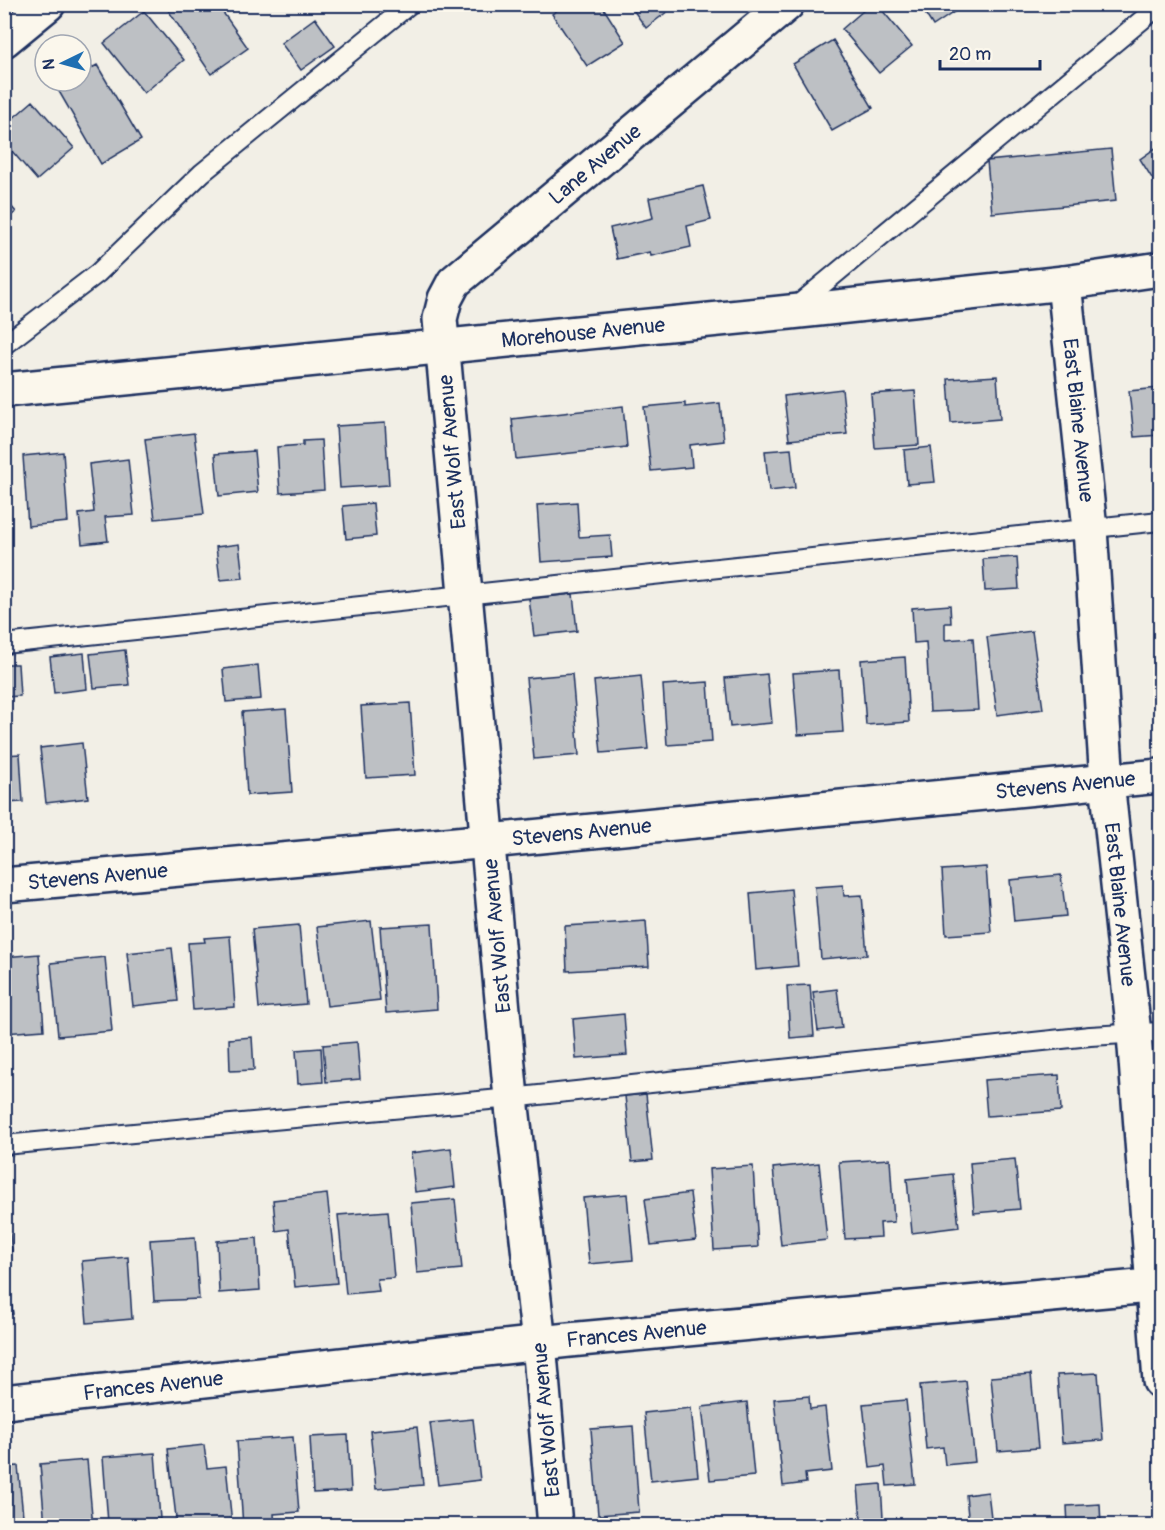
<svg xmlns="http://www.w3.org/2000/svg" width="1165" height="1530" font-family="Pangolin,sans-serif">
<rect width="100%" height="100%" fill="#f2efe6"/>
<filter id="ink" filterUnits="userSpaceOnUse"><feTurbulence type="fractalNoise" baseFrequency=".0167" numOctaves="2"/><feDisplacementMap in="SourceGraphic" scale="12" xChannelSelector="R" yChannelSelector="G"/><feConvolveMatrix kernelMatrix="1 2 1 2 8 2 1 2 1" color-interpolation-filters="sRGB"/></filter>
<g filter="url(#ink)">
<!-- building -->
<path fill="#bdc0c4" stroke="#1b2f5e" stroke-width="1.5" d="M164,4H217L248,48L211,74Z
M566,4H601L625,42L587,66L552,14Z
M629,4H677L646,28Z
M871,4H877L912,46L879,73L842,29Z
M919,4H966L933,26Z
M144,11L184,60L144,93L104,43Z
M315,18L335,46L301,70L281,43Z
M833,40L873,108L832,131L793,64Z
M97,65L141,140L101,164L57,88L69,81H81V74Z
M33,101L74,148L37,180L4,142V126Z
M1160,145V191L1140,159Z
M1111,149L1116,201L992,213L987,161Z
M703,186L711,220L687,226L691,247L651,256L650,252L617,259L610,228L653,218L649,198Z
M4,198L16,212L4,221Z
M1156,361H1160V435L1134,437L1129,391L1159,388Z
M997,376L1000,419L951,423L948,379Z
M842,389L847,434L789,440L784,396Z
M915,391L919,445L875,448L871,394Z
M685,403V407L720,403L724,441L690,445L692,467L651,471L644,407Z
M623,406L627,447L516,459L512,419Z
M385,423L389,485L340,488L336,426Z
M194,433L204,514L155,519L145,439Z
M321,440L324,490L280,493L277,447L303,445V441Z
M931,447L935,482L907,484L904,450Z
M791,449L795,488L769,491L765,451Z
M254,451L258,492L219,496L215,454Z
M63,452L68,522L28,526L23,456Z
M128,459L134,515L105,517L108,541L82,544L79,514L94,512L89,464Z
M577,502L579,537L610,535L612,557L541,562L537,505Z
M373,503L376,536L346,539L343,506Z
M239,544L243,578L220,580L216,547Z
M1017,557L1019,589L985,591L983,559Z
M573,594L577,631L534,636L529,599Z
M950,605L951,623H945V640L973,638L978,710L930,712L926,642L914,643L912,608Z
M1032,631L1043,709L997,715L987,637Z
M125,650L129,685L94,688L90,654Z
M84,653L87,689L54,693L50,657Z
M905,657L909,722L866,725L861,660Z
M4,664H18L20,696L4,697Z
M258,665L261,699L226,702L223,669Z
M839,670L843,732L798,735L793,673Z
M572,674L579,755L534,759L526,678Z
M767,674L772,723L730,727L725,678Z
M641,676L648,749L601,753L594,681Z
M708,682L712,742L667,745L663,685Z
M410,703L415,775L366,778L361,706Z
M286,709L292,792L247,795L242,712Z
M82,743L88,798L46,803L40,748Z
M20,754L23,802L4,803V755Z
M986,867L991,932L946,935L942,870Z
M1061,875L1066,916L1014,921L1010,880Z
M843,885L844,896L862,895L867,955L821,959L815,887Z
M791,889L798,966L756,970L750,893Z
M371,921L380,1000L327,1006L317,927Z
M646,921L649,966L567,971L565,926Z
M432,924L437,1009L386,1013L380,927Z
M299,925L306,1004L259,1008L252,929Z
M230,936L235,1007L193,1010L188,943L205,942L204,938Z
M172,948L178,1001L133,1006L127,953Z
M39,954L44,1030L4,1033V957Z
M105,957L112,1031L58,1036L51,963Z
M810,985L814,1036L790,1038L787,986Z
M837,989L842,1028L818,1031L813,992Z
M624,1014L627,1055L576,1059L573,1019Z
M252,1037L254,1070L230,1071L229,1039Z
M357,1042L360,1079L326,1082L323,1045Z
M321,1048L323,1082L298,1084L296,1050Z
M1059,1075L1061,1111L987,1116L984,1080Z
M646,1094L653,1160L632,1162L625,1096Z
M451,1148L455,1187L415,1192L411,1153Z
M890,1159L894,1222L880,1223L881,1237L845,1239L839,1162Z
M1015,1159L1020,1209L974,1213L970,1163Z
M819,1163L827,1240L781,1245L773,1168Z
M753,1166L758,1247L714,1250L709,1169Z
M953,1174L959,1227L912,1233L907,1179Z
M690,1193L696,1240L651,1245L645,1199Z
M327,1194L337,1283L295,1287L289,1229L276,1231L273,1200Z
M627,1194L633,1260L589,1264L583,1198Z
M455,1199L462,1269L417,1273L411,1203Z
M388,1211L394,1278L377,1279L379,1291L346,1294L338,1215Z
M9,1226L12,1251L4,1252V1227Z
M195,1237L199,1299L154,1301L150,1240Z
M257,1238L260,1290L219,1293L217,1241Z
M4,1255L13,1314L4,1315Z
M128,1257L132,1319L87,1323L82,1261Z
M1098,1373L1103,1440L1062,1443L1057,1375Z
M1031,1374L1038,1448L998,1451L991,1377Z
M966,1381L975,1462L945,1465L943,1447L926,1449L920,1385Z
M809,1396L810,1409L825,1407L832,1471L805,1474L806,1483L783,1486L774,1399Z
M906,1400L915,1484L887,1486L885,1466L870,1468L863,1404Z
M747,1402L754,1476L710,1480L702,1407Z
M691,1408L698,1476L651,1481L644,1413Z
M473,1419L480,1480L438,1485L430,1423Z
M633,1426L639,1512L598,1515L591,1429Z
M417,1427L423,1485L376,1489L370,1431Z
M348,1435L351,1491L313,1493L310,1437Z
M293,1437L299,1512L274,1514L275,1526H243L237,1441Z
M204,1445L207,1468L226,1466L232,1524L177,1526L168,1449Z
M155,1453L160,1519L108,1523L103,1457Z
M87,1460L93,1526H45L40,1464Z
M18,1466L24,1526H4V1467Z
M881,1484L883,1518L861,1520L858,1486Z
M988,1492L992,1526H969L966,1495Z
M1100,1504L1101,1526H1068L1067,1506Z"/>
<g fill="none" stroke-linecap="round" stroke-linejoin="round">
<!-- lane casing -->
<g stroke="#1b2f5e" stroke-width="22">
<path id="lane" d="M793,309L1160,5
M4,345L98,273L202,173L410,4
M4,644L1160,521
M4,1145L511,1098L1090,1036L1160,1032"/>
</g>
<!-- street casing -->
<g stroke="#1b2f5e" stroke-width="38">
<g id="street">
<path d="M4,40L48,4"/>
<path id="s1" d="M1064,283L1090,529L1107,781L1134,1034L1160,1381"/>
<path id="s2" d="M4,390L790,312L1064,283L1160,269"/>
<path id="s3" d="M4,885L489,841L1160,776"/>
<path id="s4" d="M4,1402L569,1340L1160,1285"/>
<path id="s5" d="M555,1526L539,1343L511,1098L440,319L445,299L454,282L787,4"/>
</g>
</g>
<!-- lane -->
<use href="#lane" stroke="#fbf7ec" stroke-width="18"/>
<!-- street -->
<use href="#street" stroke="#fbf7ec" stroke-width="33"/>
</g>
</g>
<g text-anchor="middle" stroke-width="6" stroke-linejoin="round" paint-order="stroke">
<!-- street labels -->
<g font-size="21" fill="#1b2f5e" stroke="#fbf7ec">
<text dy="7" stroke="none"><textPath href="#s5" startOffset="1436">Lane Avenue</textPath></text>
<text dy="7" stroke="none"><textPath href="#s2" startOffset="582">Morehouse Avenue</textPath></text>
<text dy="7" stroke="none"><textPath href="#s1" startOffset="138">East Blaine Avenue</textPath></text>
<text transform="translate(452 452) rotate(-95)" y="7">East Wolf Avenue</text>
<text dy="7" stroke="none"><textPath href="#s3" startOffset="1066">Stevens Avenue</textPath></text>
<text dy="7" stroke="none"><textPath href="#s3" startOffset="580">Stevens Avenue</textPath></text>
<text dy="7" stroke="none"><textPath href="#s3" startOffset="94">Stevens Avenue</textPath></text>
<text dy="7" stroke="none"><textPath href="#s1" startOffset="624">East Blaine Avenue</textPath></text>
<text transform="translate(497 936) rotate(-95)" y="7">East Wolf Avenue</text>
<text dy="7" stroke="none"><textPath href="#s4" startOffset="636">Frances Avenue</textPath></text>
<text dy="7" stroke="none"><textPath href="#s4" startOffset="150">Frances Avenue</textPath></text>
<text transform="translate(546 1420) rotate(-95)" y="7">East Wolf Avenue</text>
</g>
</g>
<!-- margin -->
<rect width="1165" height="1530" fill="none" stroke="#fbf7ec" stroke-width="24"/>
<rect x="12" y="12" width="1141" height="1506" fill="none" stroke="#1b2f5e" stroke-width="2" filter="url(#ink)"/>
<!-- north arrow -->
<g transform="translate(63 63) rotate(265)"><circle r="28" fill="#fbf7ec" stroke="#a1a7b3" stroke-width="1.5"/>
<path d="M0-4.5L10 22L0 15L-10 22Z" fill="#1f6fb2"/>
<text y="-9" font-size="16" font-weight="bold" text-anchor="middle" fill="#1b2f5e">N</text>
</g>
<!-- scale -->
<path d="M940 60v9h100v-9" fill="none" stroke="#1b2f5e" stroke-width="3"/>
<text x="949" y="60" font-size="18" fill="#1b2f5e" stroke="#fbf7ec" stroke-width="4.5" paint-order="stroke">20 m</text>
</svg>
